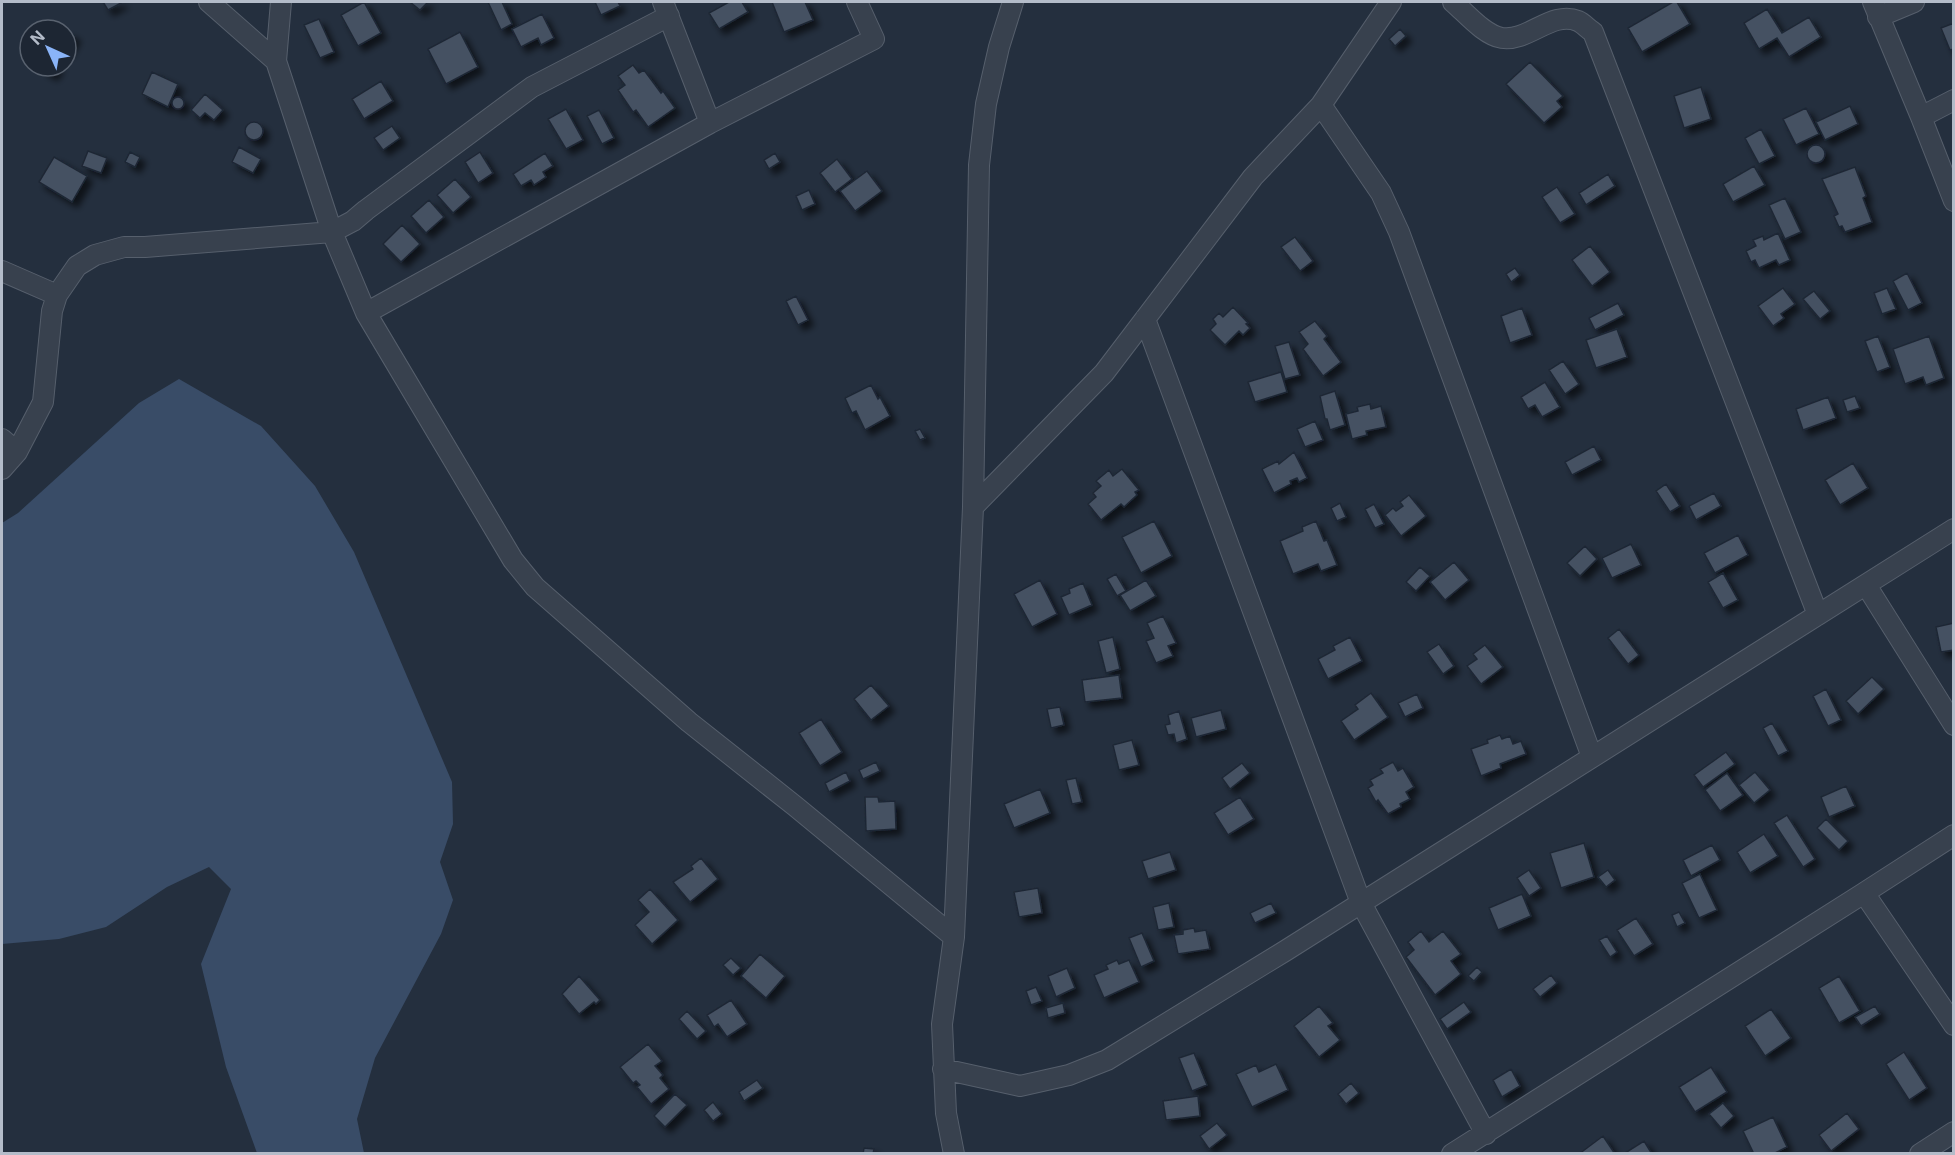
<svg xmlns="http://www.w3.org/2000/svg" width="1955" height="1155" font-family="Inter,sans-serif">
<defs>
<filter id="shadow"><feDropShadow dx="5.5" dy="5.5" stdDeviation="3" flood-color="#0009"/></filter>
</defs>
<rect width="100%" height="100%" fill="#242f3e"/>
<!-- water -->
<path fill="#394c67" d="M179,379L261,426L315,486L354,552L452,782L453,824L440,862L453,900L441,934L375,1058L357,1119L364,1153H257L226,1067L201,964L231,889L209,867L167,887L106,927L59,939L2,944V523L18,513L139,403Z"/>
<!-- building -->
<path fill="#455162" stroke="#1f2835" stroke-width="1.5" filter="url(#shadow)" d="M103,2H123L108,10Z
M364,2L381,33L358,46L341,15Z
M410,2H428L420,10Z
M488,2H502L512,24L501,30Z
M595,2H618L620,6L601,15Z
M729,2H742L748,12L719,29L709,13Z
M772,2H805L813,20L784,32Z
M1673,2H1677L1690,24L1642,52L1628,28Z
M1767,9L1782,33L1809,17L1821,37L1789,57L1777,38L1759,49L1744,23Z
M542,14L554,38L541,45L538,38L521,47L512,29Z
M319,19L334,52L320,58L304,25Z
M1954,23V49L1950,50L1941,28Z
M1400,29L1406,36L1395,46L1389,39Z
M66,31L75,36L66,52Z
M460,32L478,67L446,84L428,49Z
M1530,62L1563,96L1557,101L1562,107L1544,123L1506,84Z
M633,65L639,73L644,70L661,93L663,91L675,108L648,127L636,110L633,112L618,90L625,85L618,76Z
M44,66H58L52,75L42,69Z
M152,72L178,84L168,107L142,94Z
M381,81L393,101L364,119L352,99Z
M1701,87L1711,119L1684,128L1674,96Z
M205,94L223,110L214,120L205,113L200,118L191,110Z
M172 103a6 6 0 1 1 12 0a6 6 0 1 1-12 0Z
M1850,106L1858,124L1825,140L1816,122Z
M1806,108L1819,134L1796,145L1783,119Z
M566,109L583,140L566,149L548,119Z
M599,110L614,138L602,144L587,116Z
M245 131a9 9 0 1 1 18 0a9 9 0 1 1-18 0Z
M392,126L400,138L383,150L374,138Z
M1761,129L1775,156L1759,164L1745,138Z
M1807 154a9 9 0 1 1 18 0a9 9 0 1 1-18 0Z
M239,147L261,159L253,173L232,162Z
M88,151L107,158L101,173L82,166Z
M130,152L140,157L135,167L125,162Z
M480,152L493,173L478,183L465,162Z
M545,153L553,166L543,172L546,177L534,185L531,180L521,186L513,174Z
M775,153L780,162L769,169L764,160Z
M54,157L87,176L72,202L39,182Z
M837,159L852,179L835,192L820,173Z
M1754,166L1765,185L1733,202L1723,184Z
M1855,167L1866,196L1863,198L1872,222L1845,232L1842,226L1839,227L1834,216L1838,214L1822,179Z
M867,171L882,191L855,211L840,191Z
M1608,174L1615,186L1586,205L1579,193Z
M455,179L471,197L453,213L437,195Z
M1557,187L1575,214L1560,223L1542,197Z
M809,190L815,204L802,210L796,196Z
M1785,198L1801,232L1785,239L1769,205Z
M429,200L444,217L426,233L411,216Z
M402,225L420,244L401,262L383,244Z
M1778,233L1790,260L1779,265L1776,260L1759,268L1755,260L1751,262L1746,251L1756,246L1753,240L1763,236L1764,240Z
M1295,237L1313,261L1300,271L1281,247Z
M1590,246L1610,272L1592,286L1572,260Z
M1515,268L1520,275L1511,282L1506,274Z
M1907,273L1922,303L1908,310L1893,281Z
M1783,288L1795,304L1781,314L1784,318L1773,326L1758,306Z
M1887,288L1896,309L1882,314L1874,293Z
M1814,291L1830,311L1820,319L1803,299Z
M796,296L808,320L798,325L786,301Z
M1618,303L1624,315L1595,330L1589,318Z
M1233,307L1248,323L1246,324L1250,328L1243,335L1239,331L1225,345L1210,330L1216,324L1213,319L1219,313L1223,317Z
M1522,308L1532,335L1510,343L1501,316Z
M1315,321L1327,336L1324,339L1341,362L1323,376L1303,349L1308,344L1299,332Z
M1617,329L1627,357L1596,368L1586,340Z
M1878,336L1890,367L1877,372L1865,341Z
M1929,336L1944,378L1926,385L1923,377L1905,384L1893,349Z
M1289,342L1300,375L1285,379L1275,346Z
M1563,361L1579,384L1565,394L1549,370Z
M1281,372L1287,392L1255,402L1248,382Z
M1545,382L1560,407L1542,417L1535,405L1528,409L1521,397Z
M871,385L878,399L880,397L890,416L865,430L856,411L852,413L845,398Z
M1335,391L1345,425L1330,430L1327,419H1325L1320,396Z
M1855,396L1860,408L1847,412L1843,400Z
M1828,397L1836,418L1803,430L1796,409Z
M1370,404L1371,409L1381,406L1386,427L1366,431L1367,435L1352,439L1346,414L1358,411L1357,407Z
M1315,421L1323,440L1305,447L1297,429Z
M920,429L925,438L920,440L915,431Z
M1594,446L1601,460L1572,475L1565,462Z
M1294,452L1307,478L1299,482L1297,478L1290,481L1291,484L1274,493L1262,469L1278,461L1279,464Z
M1853,463L1868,488L1840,505L1825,480Z
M1122,469L1139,490L1135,492L1137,495L1124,507L1121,504L1101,520L1088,504L1096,497L1093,493L1101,486L1096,481L1109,470L1113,476Z
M1666,484L1680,506L1670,512L1656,491Z
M1714,493L1721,506L1696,520L1689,506Z
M1409,495L1426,516L1401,536L1385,515L1393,508L1396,511L1403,506L1400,502Z
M1340,503L1346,517L1337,521L1331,508Z
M1374,504L1384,524L1375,528L1365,509Z
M1154,521L1172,556L1141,573L1122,537Z
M1316,521L1324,541L1327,540L1337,565L1321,571L1318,564L1293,574L1280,541L1303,531L1302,527Z
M1738,535L1748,555L1715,573L1704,553Z
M1631,544L1641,565L1612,578L1602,558Z
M1585,546L1597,559L1580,576L1567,563Z
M1454,562L1469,580L1445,600L1430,582Z
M1420,567L1430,576L1416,591L1406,582Z
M1723,573L1738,600L1723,608L1708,582Z
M1116,574L1126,591L1117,596L1107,579Z
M1040,580L1057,614L1032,627L1014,594Z
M1146,580L1156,596L1130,611L1120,595Z
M1083,583L1092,605L1069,615L1061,597L1070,593L1069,589Z
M1163,616L1176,643L1168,646L1173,656L1156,663L1146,641L1154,638L1147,623Z
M1954,623V650L1941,652L1936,627Z
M1619,629L1639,655L1628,664L1608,638Z
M1113,637L1120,669L1106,673L1098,641Z
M1350,637L1362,661L1328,679L1318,659L1335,650L1333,646Z
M1439,644L1454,666L1443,674L1427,652Z
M1485,645L1503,667L1481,684L1467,666L1477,659L1473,654Z
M1119,675L1122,698L1085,702L1082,680Z
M1872,677L1884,689L1858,714L1846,701Z
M871,685L889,706L871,720L854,699Z
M1826,689L1841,720L1828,726L1813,696Z
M1371,693L1388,717L1354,740L1341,721L1358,709L1355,705Z
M1417,694L1423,708L1405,717L1398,703Z
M1060,707L1064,725L1051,728L1047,709Z
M1221,710L1226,729L1196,737L1191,718Z
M1179,711L1187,739L1176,743L1174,734L1168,735L1165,725L1170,724L1168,715Z
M821,719L842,752L820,766L799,733Z
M1772,723L1788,751L1778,756L1763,728Z
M1500,735L1502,739L1510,736L1513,744L1521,741L1526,754L1500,764L1501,768L1481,776L1471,749L1488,743L1487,740Z
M1132,740L1139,765L1119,770L1113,745Z
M1726,752L1735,764L1703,787L1694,775Z
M876,762L880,771L863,779L859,770Z
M1393,762L1398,771L1403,768L1414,787L1406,792L1410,799L1400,804L1401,807L1388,814L1378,800L1376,802L1368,788L1373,785L1370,780L1383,773L1380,769Z
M1242,763L1250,773L1230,789L1222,778Z
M846,772L850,781L829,792L825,783Z
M1755,772L1770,790L1754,803L1739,785Z
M1727,773L1743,795L1720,811L1705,790Z
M1076,778L1082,802L1072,804L1066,780Z
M1846,786L1855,806L1829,817L1821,797Z
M1040,789L1050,813L1014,828L1004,804Z
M865,797H878L879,802L895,801L896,829L866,831Z
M1240,797L1254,819L1228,835L1214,813Z
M1787,815L1815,859L1803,867L1774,823Z
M1826,819L1848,841L1839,850L1817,828Z
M1764,834L1778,856L1750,873L1737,852Z
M1584,843L1594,877L1561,888L1550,853Z
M1712,845L1720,860L1691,876L1683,860Z
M1170,852L1176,870L1148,879L1142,861Z
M701,858L718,879L690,902L673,882L693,869L691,866Z
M1529,870L1541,888L1529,896L1517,878Z
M1608,870L1615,880L1606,887L1598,877Z
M1700,874L1717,910L1699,918L1682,883Z
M1038,888L1042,913L1019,917L1014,892Z
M650,889L678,920L652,944L635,925L649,912L638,900Z
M1522,894L1531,916L1498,930L1489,908Z
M1169,903L1174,927L1158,930L1153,907Z
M1271,903L1276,913L1255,923L1250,913Z
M1679,912L1685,923L1677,927L1672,915Z
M1636,918L1653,944L1634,956L1617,930Z
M1194,928L1195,932L1206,930L1210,949L1178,954L1174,935L1183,934V930Z
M1421,931L1429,942L1443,931L1461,954L1451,961L1461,974L1435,995L1406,957L1414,950L1408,942Z
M1142,933L1154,961L1141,967L1129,938Z
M1607,936L1617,952L1610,957L1599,940Z
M760,954L785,976L766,998L741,976Z
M731,958L741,968L733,975L723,965Z
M1117,960L1119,964L1129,960L1139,982L1104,998L1094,975L1108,969L1106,965Z
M1477,967L1482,972L1474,981L1468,976Z
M1067,968L1075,988L1056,997L1048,976Z
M1551,975L1557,983L1540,997L1533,989Z
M579,976L600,1000L596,1004L594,1002L579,1014L562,994Z
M1839,976L1860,1011L1839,1023L1819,988Z
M1036,987L1042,1001L1031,1005L1026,991Z
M731,1000L747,1024L727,1037L718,1024L714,1027L707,1015Z
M1464,1002L1471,1012L1447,1029L1440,1019Z
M1063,1003L1065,1013L1048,1018L1046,1008Z
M1319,1006L1333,1023L1328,1026L1340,1040L1319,1057L1294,1026Z
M1875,1006L1880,1014L1861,1026L1855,1017Z
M1771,1009L1791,1038L1765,1056L1745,1026Z
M687,1011L706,1031L697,1039L679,1019Z
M648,1044L662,1061L655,1066L663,1075L660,1078L669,1089L651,1104L637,1087L640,1085L636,1081L633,1083L620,1067Z
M1904,1052L1927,1088L1909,1100L1886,1064Z
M1194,1053L1207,1085L1192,1091L1179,1058Z
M1276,1064L1288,1090L1252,1107L1236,1074L1256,1065L1259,1072Z
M1711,1067L1727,1092L1695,1112L1679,1087Z
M1511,1069L1520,1086L1502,1097L1493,1080Z
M757,1080L763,1088L744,1101L739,1092Z
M1351,1083L1359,1093L1346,1104L1338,1094Z
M675,1094L687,1105L665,1127L654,1116Z
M1198,1096L1200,1116L1166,1120L1163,1101Z
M713,1102L722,1114L713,1121L704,1110Z
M1723,1103L1734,1116L1721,1128L1709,1114Z
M1847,1113L1859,1129L1831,1151L1819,1135Z
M1773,1117L1787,1147L1773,1154H1754L1743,1131Z
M1217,1123L1227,1135L1209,1149L1200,1136Z
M1603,1136L1615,1154H1579Z
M1644,1141L1652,1154H1625V1153Z
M864,1148L874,1149L873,1154H863Z"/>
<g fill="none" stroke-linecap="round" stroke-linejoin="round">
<!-- minor casing -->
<g stroke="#565f6c" stroke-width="22">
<path id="minor" d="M209,2L276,61L332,232L366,313L513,560L535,587L689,722L795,806L954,937
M663,2L710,123
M1453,2C1466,13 1484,35 1502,38C1528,42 1552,10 1578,21C1583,23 1588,29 1593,32L1818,615
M1873,2L1921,117L1954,201
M1878,17L1914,2
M276,61L281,2
M1321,105L1381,193L1399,232L1592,757
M1921,117L1954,100
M2,271L57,295
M366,313L710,123L874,39L857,2
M1145,319L1361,903L1486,1134
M2,439L17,452
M2,469L17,452L43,402L52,311L57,295L77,266L95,255L124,247H145L332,232L353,221L366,210L532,87L669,16
M973,507L1104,373L1253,177L1321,105L1391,2
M1866,585L1954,725
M1864,893L1954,835
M943,1069L1020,1086L1069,1075L1107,1060L1285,951L1954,529
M954,1154L946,1113L942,1024L954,937L973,507L979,165L986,104L999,47L1013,2
M1452,1154L1864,893L1954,1025
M1920,1154L1954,1132"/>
</g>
<!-- minor -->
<use href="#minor" stroke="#38414e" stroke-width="20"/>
</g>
<!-- border -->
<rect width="1955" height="1155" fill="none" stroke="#b4bcc9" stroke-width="6"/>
<!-- north arrow -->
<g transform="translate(48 48) rotate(315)"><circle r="28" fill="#1d2633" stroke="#59626f" stroke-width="1.5"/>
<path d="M0-4.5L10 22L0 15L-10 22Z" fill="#8ab4f8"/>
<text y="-9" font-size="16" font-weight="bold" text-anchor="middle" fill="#b4bcc9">N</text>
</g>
</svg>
